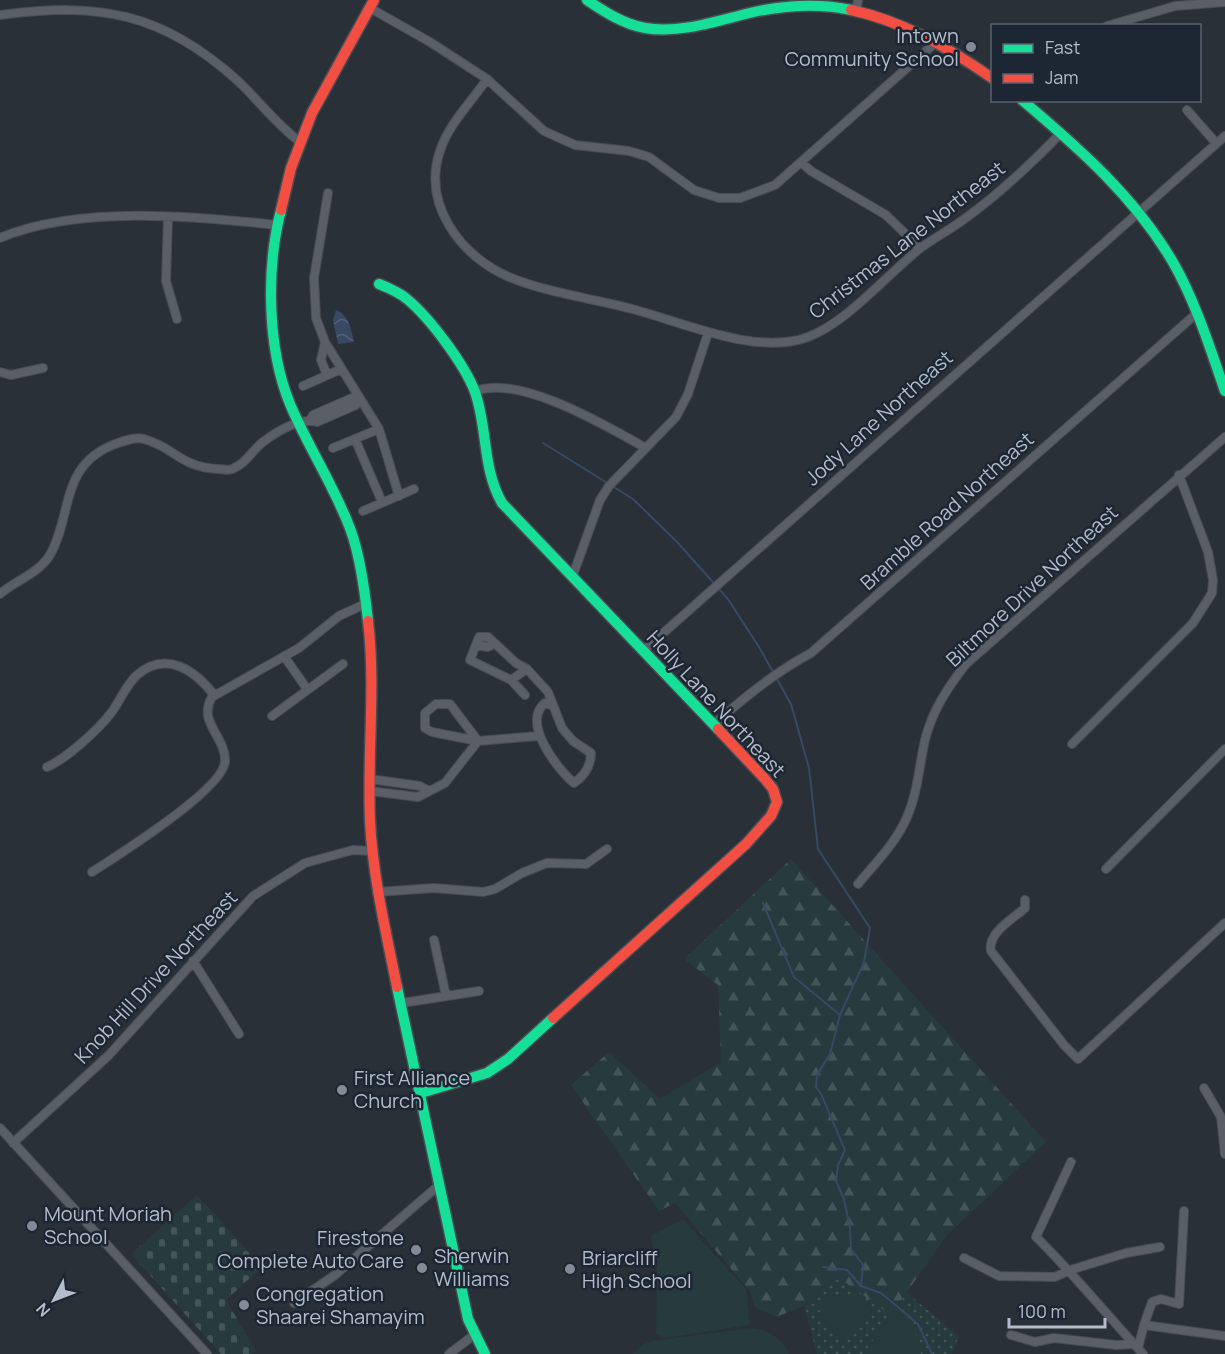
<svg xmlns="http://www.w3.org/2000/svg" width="1225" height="1354" font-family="Manrope,sans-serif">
<defs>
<pattern id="grass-dots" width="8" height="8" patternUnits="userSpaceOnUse" patternTransform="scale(1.5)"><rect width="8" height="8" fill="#273a3e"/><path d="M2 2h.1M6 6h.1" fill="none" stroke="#445559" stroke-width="1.8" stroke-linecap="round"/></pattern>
<pattern id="forest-firs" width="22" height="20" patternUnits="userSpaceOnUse" patternTransform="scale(1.5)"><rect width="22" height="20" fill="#273a3e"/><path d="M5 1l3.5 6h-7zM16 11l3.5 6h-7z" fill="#445559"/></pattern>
<pattern id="cemetery-stones" width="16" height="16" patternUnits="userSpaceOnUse" patternTransform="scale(1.5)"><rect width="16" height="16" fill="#273a3e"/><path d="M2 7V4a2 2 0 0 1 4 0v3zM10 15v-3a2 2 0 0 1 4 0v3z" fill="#445559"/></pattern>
<pattern id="water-waves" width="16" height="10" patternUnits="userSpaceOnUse" patternTransform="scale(1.5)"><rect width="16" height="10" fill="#384963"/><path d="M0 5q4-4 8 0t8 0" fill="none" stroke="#526178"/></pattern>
</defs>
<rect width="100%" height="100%" fill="#2a3038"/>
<!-- grass -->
<path fill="url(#grass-dots)" d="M839,1277L891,1315L907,1293L959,1336L952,1354H817L804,1306Z"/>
<!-- forest -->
<path fill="url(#forest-firs)" d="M791,859L1046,1142L946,1236L891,1315L839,1278L804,1306L776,1317L755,1307L750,1291L675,1203L659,1211L571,1085L609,1052L660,1099L721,1062L718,985L684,959Z"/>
<!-- cemetery -->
<path fill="url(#cemetery-stones)" d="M197,1195L262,1267L226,1300L256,1351L252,1354H221L131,1254Z"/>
<!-- pitch -->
<path fill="#273a3e" d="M683,1219L746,1289L750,1325L665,1338L656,1334L657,1270L651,1236Z
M828,1295L858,1297L874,1310L839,1340L816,1305Z
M895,1310C910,1324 919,1333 921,1354H863Z
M751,1328C768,1330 782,1337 789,1354H632L644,1344L652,1341Z"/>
<!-- water -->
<path fill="url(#water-waves)" d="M336,310C349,315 351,329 354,342L338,344L333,320Z"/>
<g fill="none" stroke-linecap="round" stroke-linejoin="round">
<!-- stream -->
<path stroke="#384963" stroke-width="2" d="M543,443L633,499L678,543L728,599L759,647L791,704L809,768L818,849L870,928L864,962L840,1015L830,1054L817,1075L816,1087L821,1094L845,1150L838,1165L836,1181L844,1199L850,1228L851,1249L863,1265L861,1286L881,1293L918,1324L932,1354
M763,903L794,977L840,1015
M823,1267L847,1270L861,1286"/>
<!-- street casing -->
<g stroke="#484c53" stroke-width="10">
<path id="street" d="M370,8L430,42L487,79L544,131L575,145L629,151L649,157L694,190L719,198H740L775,185L935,43
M856,12L858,0
M0,15C99,2 162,12 238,81C259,101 276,124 300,142
M1107,26L1175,6L1225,2
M487,79C472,101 448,125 440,151C422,204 460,256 509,277C548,293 595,299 636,310C684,323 758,356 808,337C847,322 885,277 918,250C932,239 948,231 963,220C998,195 1031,164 1061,133
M1187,110L1216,143
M802,163L811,171L886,215L920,248
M328,193L314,278L316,318L325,342L379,429L399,496
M168,218L166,281L177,319
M0,238C77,205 194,216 277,225
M325,342L321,360L327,375
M0,372L11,375L43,368
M303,386L341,369
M475,391C520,374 606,426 646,448
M310,420L313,415L352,398H358
M355,439L382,502
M333,448L379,429
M363,511L414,489
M573,575L600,500L609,486L676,417L688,394L708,333
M0,594C16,580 38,574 50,555C73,515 59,463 118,443C127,440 135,437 144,439C176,448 179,467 219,469C224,469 228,471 232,469C247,463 251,451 263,442C276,432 300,417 317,422L356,405L358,398
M493,644L488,647L476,645L470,660L511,680L527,669L548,692L562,728L573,741L591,753C591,766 584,776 574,783C557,769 521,722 545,703L551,705
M476,645L479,637H488L516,663L527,669
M643,651L1225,136
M284,656L307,689
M511,680L525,695
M436,704H450L478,741L432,732L425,728V713Z
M272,716L343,664
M713,725C745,697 774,673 811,653L1197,313
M1072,744L1193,623L1212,593L1213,580L1208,552L1179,475
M47,767C66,759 98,730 111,713C120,701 126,685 137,675C166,650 195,670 214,695
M370,779L420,786L429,791
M370,791L418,797L445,783L478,741L538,736
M1106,869L1225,749
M92,872C117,856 225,788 225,761C226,737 197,722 212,697L299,648L339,616L367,603
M858,884C876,862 896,843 907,817C918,792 919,766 925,740C932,711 948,687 966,664L1225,437
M377,892L434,888L483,892L495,889L522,873L547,863L586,864L607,849
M1025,900V908C1014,918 987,933 991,951L1064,1045L1078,1059L1225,923
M434,940L446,996
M193,961L239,1034
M402,1003L479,991
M1204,1088L1221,1117L1225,1154
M0,1128L207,1354
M13,1143L109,1055L253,896L305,863L353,850L371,851
M1071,1162L1036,1237C1074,1274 1107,1315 1143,1354
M1184,1211L1179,1304L1161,1299L1152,1302L1144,1325L1225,1336
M964,1258L999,1276L1055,1277L1070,1270L1126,1253L1160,1247
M294,1303L335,1275L438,1186
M1011,1335L1035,1342L1054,1338L1116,1345L1134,1344
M1138,1348L1144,1325
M449,1354L474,1335"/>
</g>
<!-- fast casing -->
<g stroke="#484c53" stroke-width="13">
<path id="fast" d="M587,0C605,12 623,24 645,28C682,34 719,20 754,12C787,5 819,3 851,10
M1022,100C1079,148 1136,198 1174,264C1196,303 1210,348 1225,391
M281,210C266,268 267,348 290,404C308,447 335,487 351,531C361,559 365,592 368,621
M379,284C389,288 399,292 407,299C430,318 465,365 475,392C488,429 482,468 502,503L718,729
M397,987L468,1319L485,1354
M421,1093L487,1073L508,1059L553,1018"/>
</g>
<!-- jam casing -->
<g stroke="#484c53" stroke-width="13">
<path id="jam" d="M851,10C903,21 949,48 992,78
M281,210L291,168L312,113L374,0
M368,621C376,688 367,754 370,821C373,878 386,932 397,987
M553,1018L746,844L771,816L777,802L773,789L765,779L718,729"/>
</g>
<!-- street -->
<use href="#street" stroke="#5a5e66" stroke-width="8"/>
<!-- fast -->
<use href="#fast" stroke="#16e098" stroke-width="10"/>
<!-- jam -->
<use href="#jam" stroke="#f24e42" stroke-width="10"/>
</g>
<!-- markers -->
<g fill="#848b96" stroke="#1d2633" stroke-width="2">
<circle cx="971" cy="47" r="6"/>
<circle cx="342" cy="1090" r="6"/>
<circle cx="32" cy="1226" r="6"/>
<circle cx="416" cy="1250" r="6"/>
<circle cx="422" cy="1268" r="6"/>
<circle cx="570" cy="1269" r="6"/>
<circle cx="244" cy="1305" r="6"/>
</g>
<g text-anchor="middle" stroke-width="5" stroke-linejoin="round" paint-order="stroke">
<!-- poi labels -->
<g font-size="20" fill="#b4bcc9" stroke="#1d2633" text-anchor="start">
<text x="959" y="43" text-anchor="end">Intown<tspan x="959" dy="23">Community School</tspan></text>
<text x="354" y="1085">First Alliance<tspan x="354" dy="23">Church</tspan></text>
<text x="44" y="1221">Mount Moriah<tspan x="44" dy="23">School</tspan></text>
<text x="404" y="1245" text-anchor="end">Firestone<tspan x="404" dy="23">Complete Auto Care</tspan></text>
<text x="434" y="1263">Sherwin<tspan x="434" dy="23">Williams</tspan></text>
<text x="582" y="1265">Briarcliff<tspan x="582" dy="23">High School</tspan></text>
<text x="256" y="1301">Congregation<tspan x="256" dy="23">Shaarei Shamayim</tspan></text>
</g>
<!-- street labels -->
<g font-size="20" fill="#b4bcc9" stroke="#1d2633">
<text transform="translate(907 240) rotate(-38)" y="7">Christmas Lane Northeast</text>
<text transform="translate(879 418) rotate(-42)" y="7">Jody Lane Northeast</text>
<text transform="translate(947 511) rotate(-42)" y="7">Bramble Road Northeast</text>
<text transform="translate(1032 586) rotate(-43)" y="7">Biltmore Drive Northeast</text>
<text transform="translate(716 704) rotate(47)" y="7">Holly Lane Northeast</text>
<text transform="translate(156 977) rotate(-47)" y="7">Knob Hill Drive Northeast</text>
</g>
</g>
<!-- legend -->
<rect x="991" y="24" width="210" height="78" fill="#1d2633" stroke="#59626f" stroke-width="1.5"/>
<rect x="1003" y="44" width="30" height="9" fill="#16e098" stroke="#59626f" stroke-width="1.5"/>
<text x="1045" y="54" font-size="18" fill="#b4bcc9">Fast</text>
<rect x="1003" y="74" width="30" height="9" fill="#f24e42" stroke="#59626f" stroke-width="1.5"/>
<text x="1045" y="84" font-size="18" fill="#b4bcc9">Jam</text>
<!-- north arrow -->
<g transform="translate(54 1300) rotate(228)" stroke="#1d2633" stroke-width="4.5" paint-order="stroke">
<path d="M0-4.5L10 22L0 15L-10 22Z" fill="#b4bcc9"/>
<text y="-9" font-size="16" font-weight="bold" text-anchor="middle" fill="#b4bcc9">N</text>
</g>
<!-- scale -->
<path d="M1009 1318v9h96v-9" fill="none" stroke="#b4bcc9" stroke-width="3"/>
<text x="1018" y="1318" font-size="18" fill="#b4bcc9" stroke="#1d2633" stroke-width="4.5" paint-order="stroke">100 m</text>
</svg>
